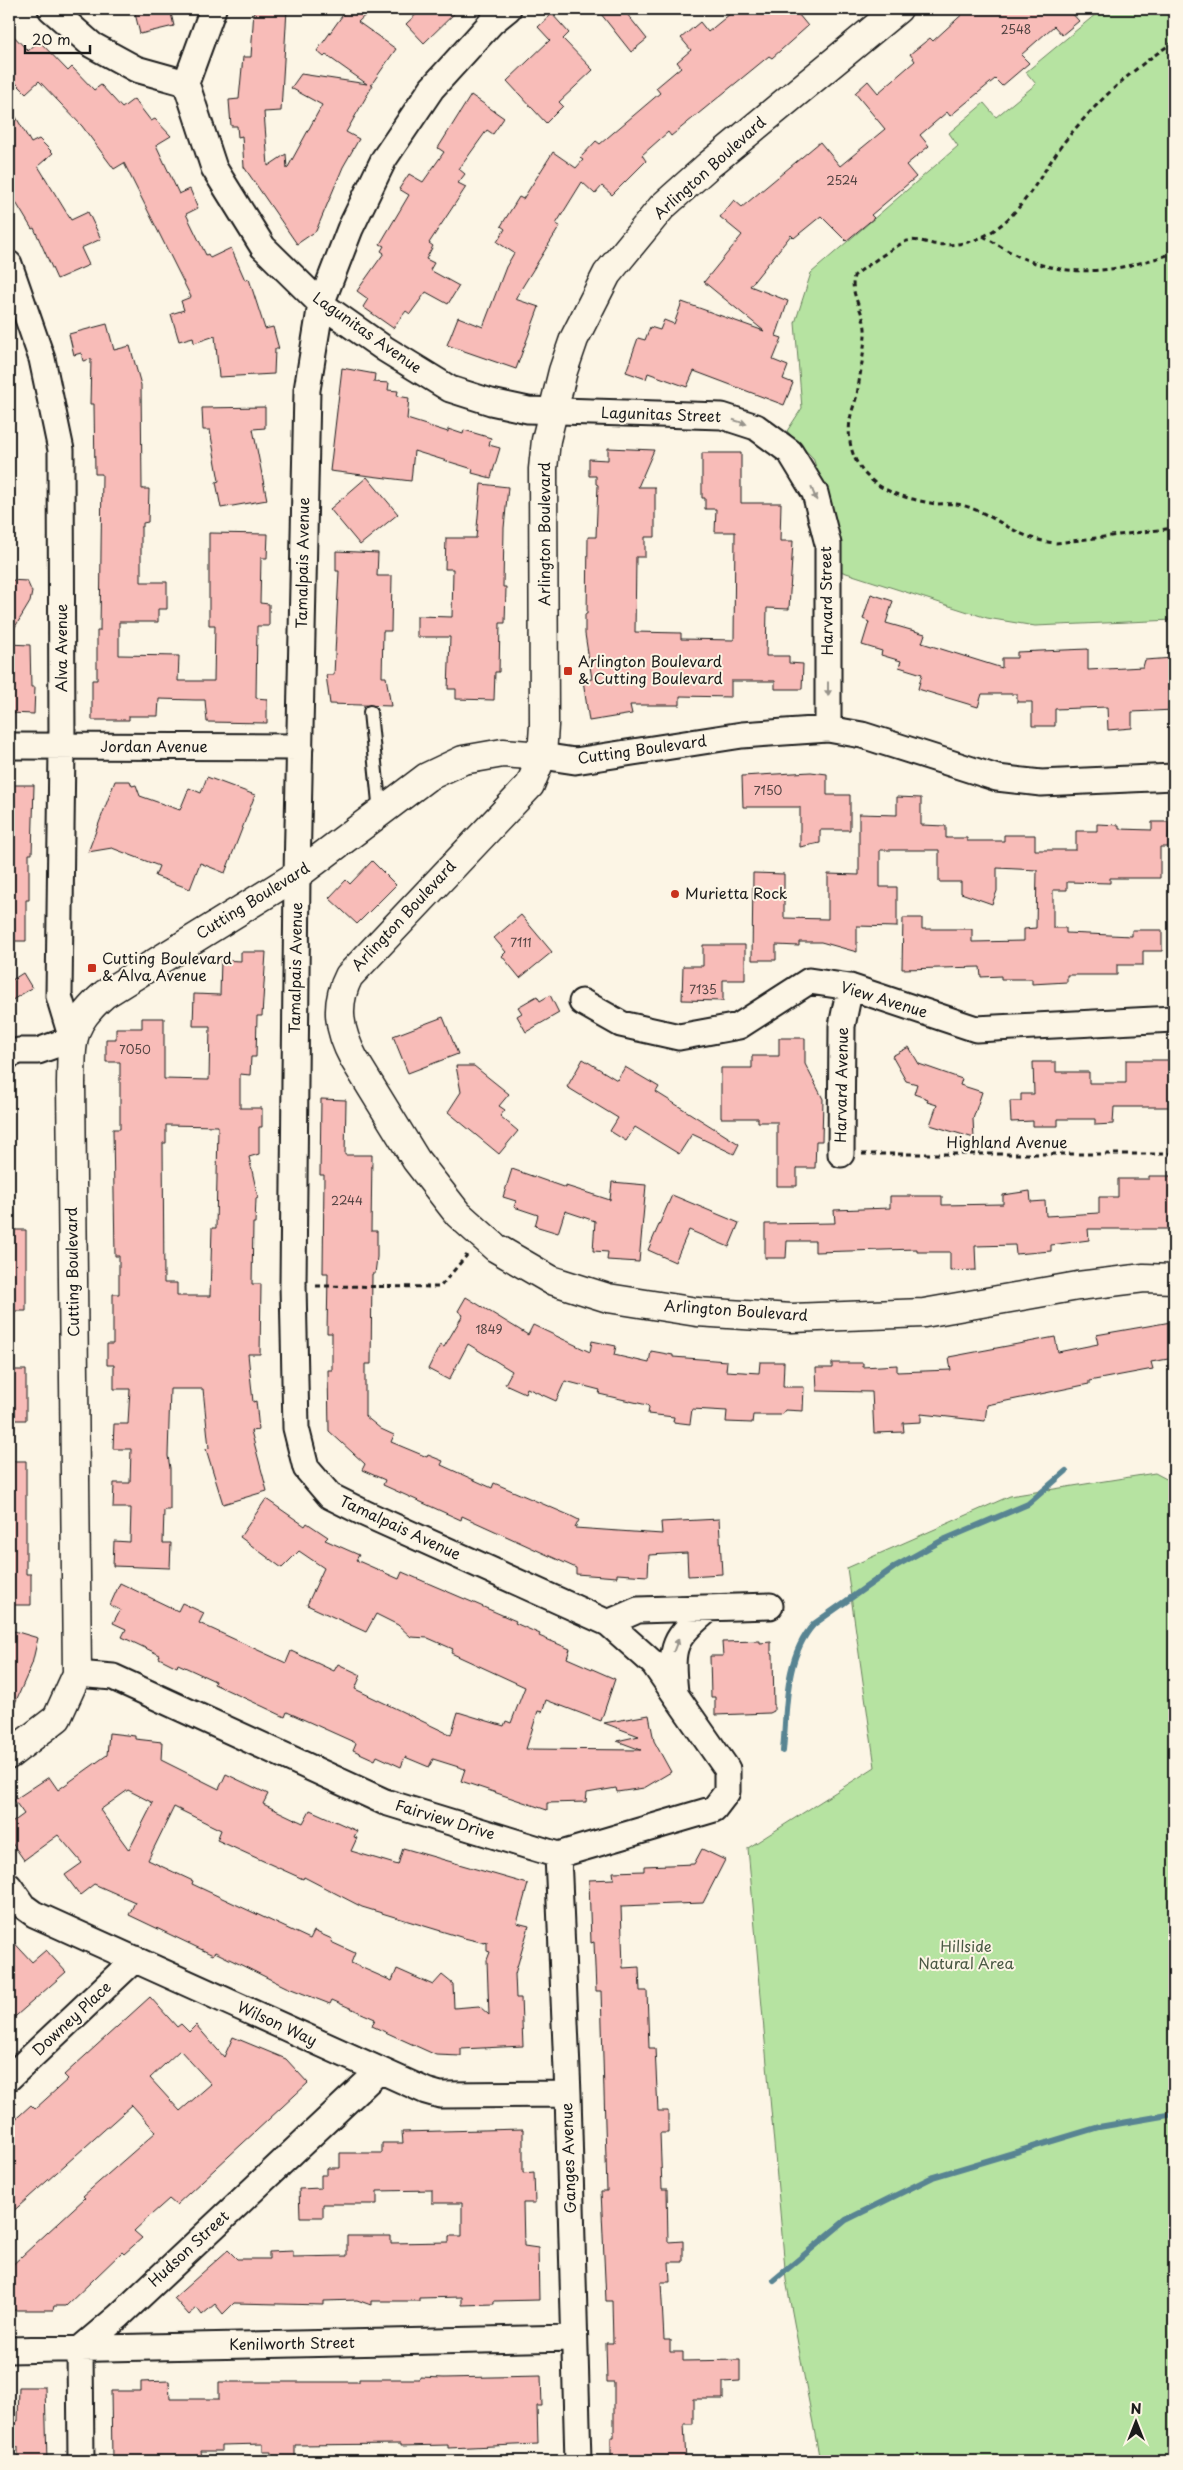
<svg xmlns="http://www.w3.org/2000/svg" width="1183" height="2470" font-family="'Playpen Sans',sans-serif">
<rect width="100%" height="100%" fill="#fcf5e5"/>
<filter id="ink" filterUnits="userSpaceOnUse"><feTurbulence type="fractalNoise" baseFrequency=".02" numOctaves="2"/><feDisplacementMap in="SourceGraphic" scale="10" xChannelSelector="R" yChannelSelector="G"/><feConvolveMatrix kernelMatrix="1 2 1 2 8 2 1 2 1" color-interpolation-filters="sRGB"/></filter>
<g filter="url(#ink)">
<!-- green -->
<path fill="#b6e3a1" stroke="#69805e" d="M1102,9H1174V620L1035,626L987,618L840,571L827,499L813,458L787,431L802,408L795,323L811,273L958,146L949,133L984,103L996,117L1036,84L1026,72Z
M1155,1473L1174,1483V2461H820L786,2280L748,1848L875,1767L847,1568L1010,1496Z"/>
<g fill="none" stroke-linecap="round" stroke-linejoin="round">
<!-- stream -->
<path stroke="#588492" stroke-width="6" d="M783,1751C787,1709 784,1657 814,1624L896,1566L941,1541L1028,1504L1066,1471
M774,2280L846,2220L933,2177L1099,2127L1174,2114"/>
</g>
<!-- building -->
<path fill="#f8bcb8" stroke="#1c1c1c" fill-rule="evenodd" d="M134,9H170L174,26L140,34Z
M254,9H287L281,111L264,112L268,166L286,154L287,169L322,105L291,88L301,74L367,84L326,55L324,57L317,51L347,9H372L358,22L396,49L371,85H373L346,132L359,139L343,167L316,231L297,244L244,167L242,136L238,137L237,126H231L229,100L239,99L243,57H251Z
M422,9H459L424,43L406,24Z
M597,9H623L647,39L631,52Z
M736,9H794L808,26L772,58L769,56L671,136L668,132L642,155L646,161L612,195L602,186L595,194L582,182L556,224L560,226L515,299L539,307L516,369L447,345L458,317L483,327L506,267L514,253L497,242L505,229L501,226L519,197L523,199L553,152L576,168L583,160L580,158L596,141L600,144L660,93L656,88L681,67L677,62L691,50L681,38L700,22L708,32Z
M968,9H1073L1070,11L1079,21L1062,35L1054,26L1021,55L1029,63L1002,86L995,79L950,116L947,112L920,135L929,146L906,165L916,177L871,215L874,218L846,241L821,216L794,238L791,235L750,286L788,301L776,336L782,338L773,360L788,366L783,379L793,383L784,405L694,371L687,387L648,373L646,379L626,372L638,338L645,340L650,327L660,330L664,320L674,324L682,302L764,331L704,282L742,235L720,217L734,200L742,207L820,142L840,166L885,129L855,93L868,81L878,93L915,61L910,54L930,38L933,41Z
M552,14L569,33L563,39L593,70L559,102L563,106L546,123L507,81L550,40L538,27Z
M9,31L28,51L39,41L68,71L72,67L94,90L101,85L122,108L134,99L151,121L155,119L171,136L156,145L179,194L190,189L198,208L186,214L206,255L208,254L210,258L231,248L245,280L249,279L265,329L273,327L279,349H275L274,374L219,377L215,336L194,343L193,337L179,341L171,314L184,310L181,301L191,297L124,163L114,169L82,126L39,81L26,93L9,76Z
M471,95L504,118L493,134L487,130L459,169L465,174L458,183L466,187L429,243L433,246L426,259L434,263L430,270L459,286L448,304L426,292L410,314L406,311L393,328L363,307L368,299L357,291L384,253L381,251L384,246L380,244L409,195L399,189L409,174L423,182L444,152L438,148Z
M9,105L31,143L39,139L53,153L38,166L71,220L88,212L101,239L81,248L89,265L57,279L34,228L32,229L9,191Z
M107,324L114,350L130,346L141,385L142,489H149L148,522L143,523V527H141V582H167V609H158V622H119V655L179,656L178,681H214L215,625H209V533L268,534L267,558H261L260,603L269,604V626H257L256,698L267,699V723L207,722L205,700H195L159,699L158,716H129V720H92V680H97V631H100L102,474H95L94,404H90L91,359L83,361L81,353L74,355L69,334Z
M342,368L375,374L374,382L389,383L388,390L398,391L397,396L409,398L407,419L448,432V429L463,434L464,430L491,438L489,445L500,448L491,478L472,473L473,469L414,451L411,481L330,471Z
M265,407V428L253,429L267,500L221,508L216,482L219,481L210,430H203L202,408Z
M608,448L654,450L638,487H655V537H645V557H636L635,632L681,633V639L734,640L735,532H715L716,509H705V498H702V453H741V503H781L780,541H793L789,609L767,608L766,656H789V663L803,664L802,689H775V681H731V697L680,696V705H630L632,714L589,721L583,680L592,679L585,634V614H587L588,537H596L598,485L596,484V476H589V459L608,460Z
M367,477L398,514L360,545L330,509Z
M481,484L508,487L504,528L503,587H506L505,623H500L499,672H495L494,700L456,699V689H448L450,637H417V616L452,617L453,569H445L446,538H476Z
M336,551L378,553L377,576H392L391,631H383L382,677H386L391,706L330,704L326,675H334L339,571H336Z
M9,580L27,581L32,592L30,602L9,637Z
M871,594L893,601L886,623L925,634L922,643L1002,668V658H1017V652L1088,649V670L1143,667L1145,660L1174,658V710L1132,712V728L1108,730L1107,707L1055,709V726H1032V702H1017V694H982L978,707L918,689L922,674L899,667L901,661L881,655L882,651L862,645L869,622L863,619Z
M9,644L30,645L31,687H35L34,714L9,713Z
M811,772L827,774V795H850V830H820V843L800,847V807H743L742,776Z
M207,777L255,795L225,873L200,863L190,889L155,876L159,866L112,848L88,852L115,781H130L132,786L136,785L140,796L180,810L189,788L201,793Z
M9,785H34L32,854H29V900H26V941H9Z
M897,797L921,798V825L946,826V838H967V841H1004V835H1035V850H1076V831H1097V824L1119,825V829L1152,830V822H1169L1168,847H1160V878H1110V883L1067,882V890H1053V928H1066V933L1132,936V930H1162V951H1143V965H1117V975H1067V982L1032,984V979H1001V976L981,977L980,967L902,969L903,918H922V929H972V942L1024,941V929L1036,928L1037,870L997,868V891L992,904L961,893V882H939V850H880V887H897V927L857,926V952L821,942H799V946L776,945V960H752L753,873L784,874V918L828,919V874L859,875V814L897,815Z
M372,861L396,885L357,924L329,898L346,880L350,884Z
M521,915L552,952L520,978L502,956L506,952L494,938Z
M703,945H745V980H723V1001L682,1000L683,966H703Z
M241,952H266L262,1016H257L256,1057H251L250,1075L240,1074V1108H262V1127H259V1154L249,1157L258,1198L256,1199L255,1223H253L252,1284H261L260,1354H248L253,1402L256,1401L259,1430L251,1431L267,1491L223,1504L206,1449L209,1448L203,1389H170L168,1456L170,1468V1510H164L163,1543H171L170,1568L113,1566L114,1541L130,1542L131,1508H113L114,1483H130L131,1449H113L114,1424H128L130,1389H114V1365H107V1344H113V1294H119V1256H115L113,1129H120V1062H106V1039H116V1028H142V1018H164V1079L209,1080L210,1026H193L194,994L220,995L221,960L241,961ZM166,1125L218,1126L216,1228H212L210,1296H177V1283H164L163,1143H166Z
M23,973L32,988L9,1002V982Z
M550,995L559,1013L526,1032L517,1016L522,1013L518,1007L537,996L540,1001Z
M443,1017L458,1054L408,1073L393,1036Z
M779,1038H805V1064L823,1099L822,1141H816L815,1168H797V1186H777V1122H758V1118H721V1068H752V1056H779Z
M909,1047L919,1064L962,1079L960,1085L982,1092L973,1119L974,1138L930,1125L937,1105L927,1102L928,1099L914,1094L917,1084L906,1081L892,1056Z
M583,1059L617,1080L625,1067L659,1087L656,1092L739,1144L734,1154L692,1134L679,1154L635,1127L626,1141L610,1131L618,1118L567,1087Z
M1126,1060H1174V1091H1171V1107H1114L1113,1124L1095,1125V1119H1058V1126H1033V1121L1011,1122L1010,1101H1021V1094H1034L1033,1062H1056V1072H1089V1083H1126Z
M456,1066H474L509,1094L499,1106L505,1110L500,1116L518,1131L499,1154L448,1112L461,1092Z
M321,1099L346,1100L345,1155H372L371,1231H377V1257L375,1274H372L371,1364H365V1416L381,1429L394,1435L391,1442L427,1457L428,1455L443,1461L441,1465L492,1488L494,1483L571,1516L579,1520L575,1528L662,1534L661,1522L719,1519L722,1574L688,1576L687,1553L649,1555L648,1576L617,1574V1577L576,1574V1568L462,1516L461,1520L383,1485L385,1480L362,1470L365,1464L329,1431L328,1370H332V1333H327L328,1273H323L324,1175H320Z
M512,1169L566,1188V1186L610,1200L612,1182L646,1185L639,1262L607,1260L608,1252L593,1251L595,1221L565,1211L558,1233L535,1226L538,1215L514,1207L516,1201L503,1197Z
M1149,1176H1171L1172,1229H1088L1089,1240L1051,1245V1251L1016,1254L1015,1245L975,1246L976,1270L950,1271V1252H917V1249L815,1252V1241H787L786,1258H765V1224L835,1223L834,1210L890,1208V1196H942V1205L1003,1204V1195L1030,1191L1031,1202L1045,1201L1046,1216L1099,1213V1197H1118V1179H1149Z
M672,1195L739,1223L729,1247L689,1230L675,1262L648,1250Z
M9,1230H26V1311H9Z
M466,1297L528,1335L533,1325L590,1352L592,1341L616,1346L614,1355L649,1363L651,1351L673,1355V1357L727,1361L726,1371L759,1373L760,1362H784L783,1387H804L803,1411L785,1410L781,1415H753L752,1423L726,1422L727,1411L692,1409L690,1424L673,1422L674,1417L648,1414L649,1407L647,1405L599,1394L600,1390L565,1381L556,1401L527,1388L525,1393L505,1384L512,1371L468,1344L449,1380L428,1369L440,1345L444,1347L463,1315L458,1311Z
M1171,1322L1174,1358L1151,1362L1153,1369L1089,1381V1384L987,1405L985,1421L921,1414V1422L903,1423L904,1432L874,1433L872,1392L817,1391L816,1368H832V1363H863V1367L897,1365V1372L951,1370L949,1357L1055,1337L1058,1352L1098,1344L1096,1335Z
M9,1370H26V1420H9Z
M9,1461H26V1574H31V1605H9Z
M266,1499L305,1526L307,1523L328,1537L325,1540L359,1555L356,1560L399,1579L402,1572L516,1621L515,1623L540,1634L539,1636L570,1649L567,1658L615,1679L601,1721L546,1700L542,1712L538,1711L526,1749L641,1750L617,1741L639,1736L604,1723L649,1715L654,1741L671,1772L644,1788L617,1792L616,1788L587,1793L586,1802L547,1803V1810L461,1781L465,1769L433,1759L429,1767L405,1757L401,1767L377,1756L375,1760L353,1750L356,1743L287,1712L285,1717L264,1707L214,1684L215,1681L178,1664L177,1667L159,1658L160,1655L122,1637L126,1629L113,1623L120,1610L110,1605L120,1583L178,1611L182,1603L204,1613L199,1623L286,1663L291,1651L334,1671L338,1664L361,1675L355,1689L451,1735L458,1712L504,1726L506,1721L511,1723L525,1687L451,1653L453,1649L428,1638L411,1637L398,1625L376,1614L366,1632L307,1605L324,1568L299,1551L282,1568L240,1537Z
M14,1631L38,1638L32,1664L9,1717V1656Z
M760,1641V1643L771,1642V1654H773L774,1711L770,1713L715,1715V1697H711L710,1656H723L722,1642Z
M109,1733L135,1736V1739L162,1742L161,1760L219,1789L226,1774L268,1794L263,1804L303,1823L310,1810L357,1831L354,1837L357,1838L351,1851L398,1865L403,1848L528,1884L517,1923L529,1926L515,1974L516,1998H521L523,2046L461,2049V2056L436,2055L372,2026L375,2019L332,2000L330,2004L286,1987L215,1952L213,1955L129,1915L135,1902L94,1884L80,1895L65,1875L82,1863L58,1835L24,1860L9,1839V1825L24,1814L14,1800L49,1777L58,1790L107,1755ZM128,1790L153,1803L129,1850L100,1810ZM174,1807L221,1830L217,1840L303,1879L304,1877L362,1907L464,1938L485,1943L487,1941V1951L490,1952L487,1960L489,2015L479,2006L454,2008L453,1984L442,1975L433,1985L397,1969L392,1981L351,1963L355,1953L331,1942L332,1939L314,1931L310,1939L192,1884L193,1881L148,1860Z
M702,1849L725,1860L703,1903L621,1906L623,1968L639,1967L640,1991H647L649,2048H655L658,2111H668V2133H660L662,2189H667L668,2242L683,2241V2262H669L670,2282H661L664,2340H670V2352H683V2361L740,2360V2381L723,2382V2399H693V2424H684L686,2461H611V2437H614V2382H607L606,2343H613L612,2301H606L601,2191H607L601,1991H596L594,1942L591,1943L589,1880L614,1879L613,1872L644,1871V1866L694,1864Z
M9,1937L32,1962L46,1950L66,1972L9,2022Z
M150,1997L177,2027L181,2024L189,2032L196,2025L224,2057L233,2037L286,2059L308,2083L176,2205L169,2199L151,2215L134,2231L142,2238L124,2254L122,2252L66,2306H54L53,2310H9V2268L85,2198L83,2196L156,2132L132,2105L9,2215V2125L31,2105L35,2109L68,2079L64,2075ZM180,2050L211,2084L180,2111L150,2078Z
M523,2129V2173L534,2172L535,2203H523L524,2246L538,2248L539,2300L494,2301V2304L462,2305V2297L419,2298V2301H371V2305L357,2300L324,2301V2305L234,2303L223,2314L215,2304L202,2315L197,2308L189,2315L174,2298L228,2250L237,2259H269V2252L293,2251V2257L347,2256V2236H391V2243L449,2242V2236H462V2203H432V2190L377,2191V2204H323V2217H300L299,2189L321,2188V2175H327V2168H340V2153H382V2143H403L402,2132Z
M541,2376L542,2406H537L538,2444L448,2448V2445L400,2446V2444L295,2445V2458H271V2452H263V2444L222,2445V2451H201L202,2458L112,2459L111,2391H141V2382L169,2381L170,2399H219V2382H359V2379H420V2377L444,2378Z
M19,2387H45L47,2461H18V2447H9V2421H18Z"/>
<g fill="none" stroke-linecap="round" stroke-linejoin="round">
<!-- service casing -->
<g stroke="#1c1c1c" stroke-width="16">
<path id="service" d="M370,712L380,813"/>
</g>
<!-- minor casing -->
<g stroke="#1c1c1c" stroke-width="29">
<path id="minor" d="M51,9L92,45L136,69L186,83L214,168L263,247L321,304L385,349L450,389L491,402L528,410L722,416L756,427L790,452L815,493L828,544V729
M186,83L213,9
M9,264L42,359L61,450L62,747L59,996L72,1039L38,1051H19L9,1055
M9,746L300,747
M542,756L575,761L742,735L828,729L862,735L997,778L1041,783L1174,777
M582,1002L621,1024L679,1037L739,1026L809,981L850,987L976,1029L1174,1019
M841,1154L842,1026L850,987
M608,1623L638,1610L770,1606
M77,1674L113,1677L385,1802L558,1855L714,1809L727,1792V1769L654,1664L608,1623L364,1513L330,1496L306,1468L296,1428L293,1285L297,875L307,390L321,304L350,229L384,159L432,88L492,22L508,9
M675,1692C670,1644 673,1639 710,1608
M558,1855L568,2094L578,2461
M9,1886L23,1906L34,1914L426,2091L440,2095L568,2094
M9,2078L135,1959
M9,2350L574,2338
M81,2461L80,2349L119,2316L379,2071"/>
</g>
<!-- tertiary casing -->
<g stroke="#1c1c1c" stroke-width="31">
<path id="tertiary" d="M9,1755L57,1718L77,1674L71,1083C72,1039 69,1025 105,994L297,875L427,777L463,760L503,753L542,756"/>
</g>
<!-- secondary casing -->
<g stroke="#1c1c1c" stroke-width="31">
<path id="secondary" d="M898,9L709,165L662,207L607,274L574,339L563,371L546,440L543,469L544,725L542,756L530,785L349,976C334,1005 339,1031 354,1059L416,1160L458,1214L496,1248L551,1280L608,1298L697,1312L792,1318L924,1313L1078,1286L1144,1278L1174,1279"/>
</g>
<!-- path -->
<path stroke="#1c1c1c" stroke-width="3" stroke-dasharray="5 4" stroke-linecap="butt" d="M1174,42C1132,69 1096,102 1065,141C1043,170 1027,206 997,228C978,242 956,247 933,244C925,242 915,239 907,241C901,242 859,271 854,276C849,296 867,314 865,335C864,354 860,375 857,395C855,403 851,412 850,420C845,457 865,484 899,495C910,499 924,502 936,504C945,504 953,503 962,505C998,515 1014,539 1056,543L1174,528
M983,236C997,244 1012,254 1027,260C1080,280 1123,269 1174,253
M862,1154H1174
M316,1286L440,1287L467,1255"/>
<!-- service -->
<use href="#service" stroke="#fcf5e5" stroke-width="12"/>
<!-- minor -->
<use href="#minor" stroke="#fcf5e5" stroke-width="25"/>
<!-- tertiary -->
<use href="#tertiary" stroke="#fcf5e5" stroke-width="28"/>
<!-- secondary -->
<use href="#secondary" stroke="#fcf5e5" stroke-width="28"/>
</g>
<!-- one-way arrows -->
<defs><path id="oneway-solid" d="M-6-.8H1V-3.2L6.5 0L1 3.2V.8H-6Z" transform="scale(1.25)"/></defs>
<g fill="#97938b">
<use href="#oneway-solid" transform="translate(740 422) rotate(18)"/>
<use href="#oneway-solid" transform="translate(814 494) rotate(68)"/>
<use href="#oneway-solid" transform="translate(828 689) rotate(90)"/>
<use href="#oneway-solid" transform="translate(676 1645) rotate(-69)"/>
</g>
</g>
<!-- markers -->
<g fill="#c8321e" stroke="#fcf5e5" stroke-width="2">
<rect x="563" y="666" width="10" height="10" rx="2.5"/>
<circle cx="675" cy="894" r="5"/>
<rect x="87" y="963" width="10" height="10" rx="2.5"/>
</g>
<g text-anchor="middle" stroke-width="4" stroke-linejoin="round" paint-order="stroke">
<!-- number labels -->
<g font-size="12" fill="#534443">
<text x="1016" y="34">2548</text>
<text x="842" y="185">2524</text>
<text x="768" y="795">7150</text>
<text x="521" y="947">7111</text>
<text x="703" y="994">7135</text>
<text x="135" y="1054">7050</text>
<text x="347" y="1205">2244</text>
<text x="489" y="1334">1849</text>
</g>
<!-- street labels -->
<g font-size="15" fill="#1c1c1c" stroke="#fcf5e5">
<text transform="translate(710 168) rotate(-42)" y="5">Arlington Boulevard</text>
<text transform="translate(367 333) rotate(35)" y="5">Lagunitas Avenue</text>
<text transform="translate(661 415) rotate(2)" y="5">Lagunitas Street</text>
<text transform="translate(545 534) rotate(-90)" y="5">Arlington Boulevard</text>
<text transform="translate(303 563) rotate(-89)" y="5">Tamalpais Avenue</text>
<text transform="translate(827 601) rotate(-91)" y="5">Harvard Street</text>
<text transform="translate(62 648) rotate(-90)" y="5">Alva Avenue</text>
<text x="154" y="752">Jordan Avenue</text>
<text transform="translate(642 750) rotate(-8)" y="5">Cutting Boulevard</text>
<text transform="translate(253 901) rotate(-32)" y="5">Cutting Boulevard</text>
<text transform="translate(404 916) rotate(-47)" y="5">Arlington Boulevard</text>
<text transform="translate(296 968) rotate(-89)" y="5">Tamalpais Avenue</text>
<text transform="translate(884 1000) rotate(17)" y="5">View Avenue</text>
<text transform="translate(842 1085) rotate(-89)" y="5">Harvard Avenue</text>
<text x="1007" y="1148">Highland Avenue</text>
<text transform="translate(73 1272) rotate(-91)" y="5">Cutting Boulevard</text>
<text transform="translate(736 1311) rotate(4)" y="5">Arlington Boulevard</text>
<text transform="translate(400 1528) rotate(25)" y="5">Tamalpais Avenue</text>
<text transform="translate(445 1820) rotate(17)" y="5">Fairview Drive</text>
<text transform="translate(72 2019) rotate(-43)" y="5">Downey Place</text>
<text transform="translate(277 2024) rotate(25)" y="5">Wilson Way</text>
<text transform="translate(569 2158) rotate(-92)" y="5">Ganges Avenue</text>
<text transform="translate(189 2249) rotate(-43)" y="5">Hudson Street</text>
<text transform="translate(292 2344) rotate(-1)" y="5">Kenilworth Street</text>
</g>
<!-- poi labels -->
<g font-size="15" fill="#1c1c1c" stroke="#fcf5e5" text-anchor="start">
<text x="578" y="667">Arlington Boulevard<tspan x="578" dy="17">&amp; Cutting Boulevard</tspan></text>
<text x="685" y="899">Murietta Rock</text>
<text x="102" y="964">Cutting Boulevard<tspan x="102" dy="17">&amp; Alva Avenue</tspan></text>
</g>
<!-- park labels -->
<g font-size="15" fill="#4a5844" stroke="#fcf5e5">
<text x="966" y="1952">Hillside<tspan x="966" dy="17">Natural Area</tspan></text>
</g>
</g>
<!-- margin -->
<rect width="1183" height="2470" fill="none" stroke="#fcf5e5" stroke-width="30"/>
<rect x="15" y="15" width="1153" height="2440" fill="none" stroke="#1c1c1c" stroke-width="2" filter="url(#ink)"/>
<!-- north arrow -->
<g transform="translate(1136 2422)" stroke="#fcf5e5" stroke-width="4" paint-order="stroke">
<path d="M0-4L9 19L0 12L-9 19Z" fill="#1c1c1c"/>
<text y="-8" font-size="14" font-weight="bold" text-anchor="middle" fill="#1c1c1c">N</text>
</g>
<!-- scale -->
<path d="M25 45v8h65v-8" fill="none" stroke="#1c1c1c" stroke-width="2.5"/>
<text x="32" y="45" font-size="15" fill="#1c1c1c" stroke="#fcf5e5" stroke-width="4" paint-order="stroke">20 m</text>
</svg>
